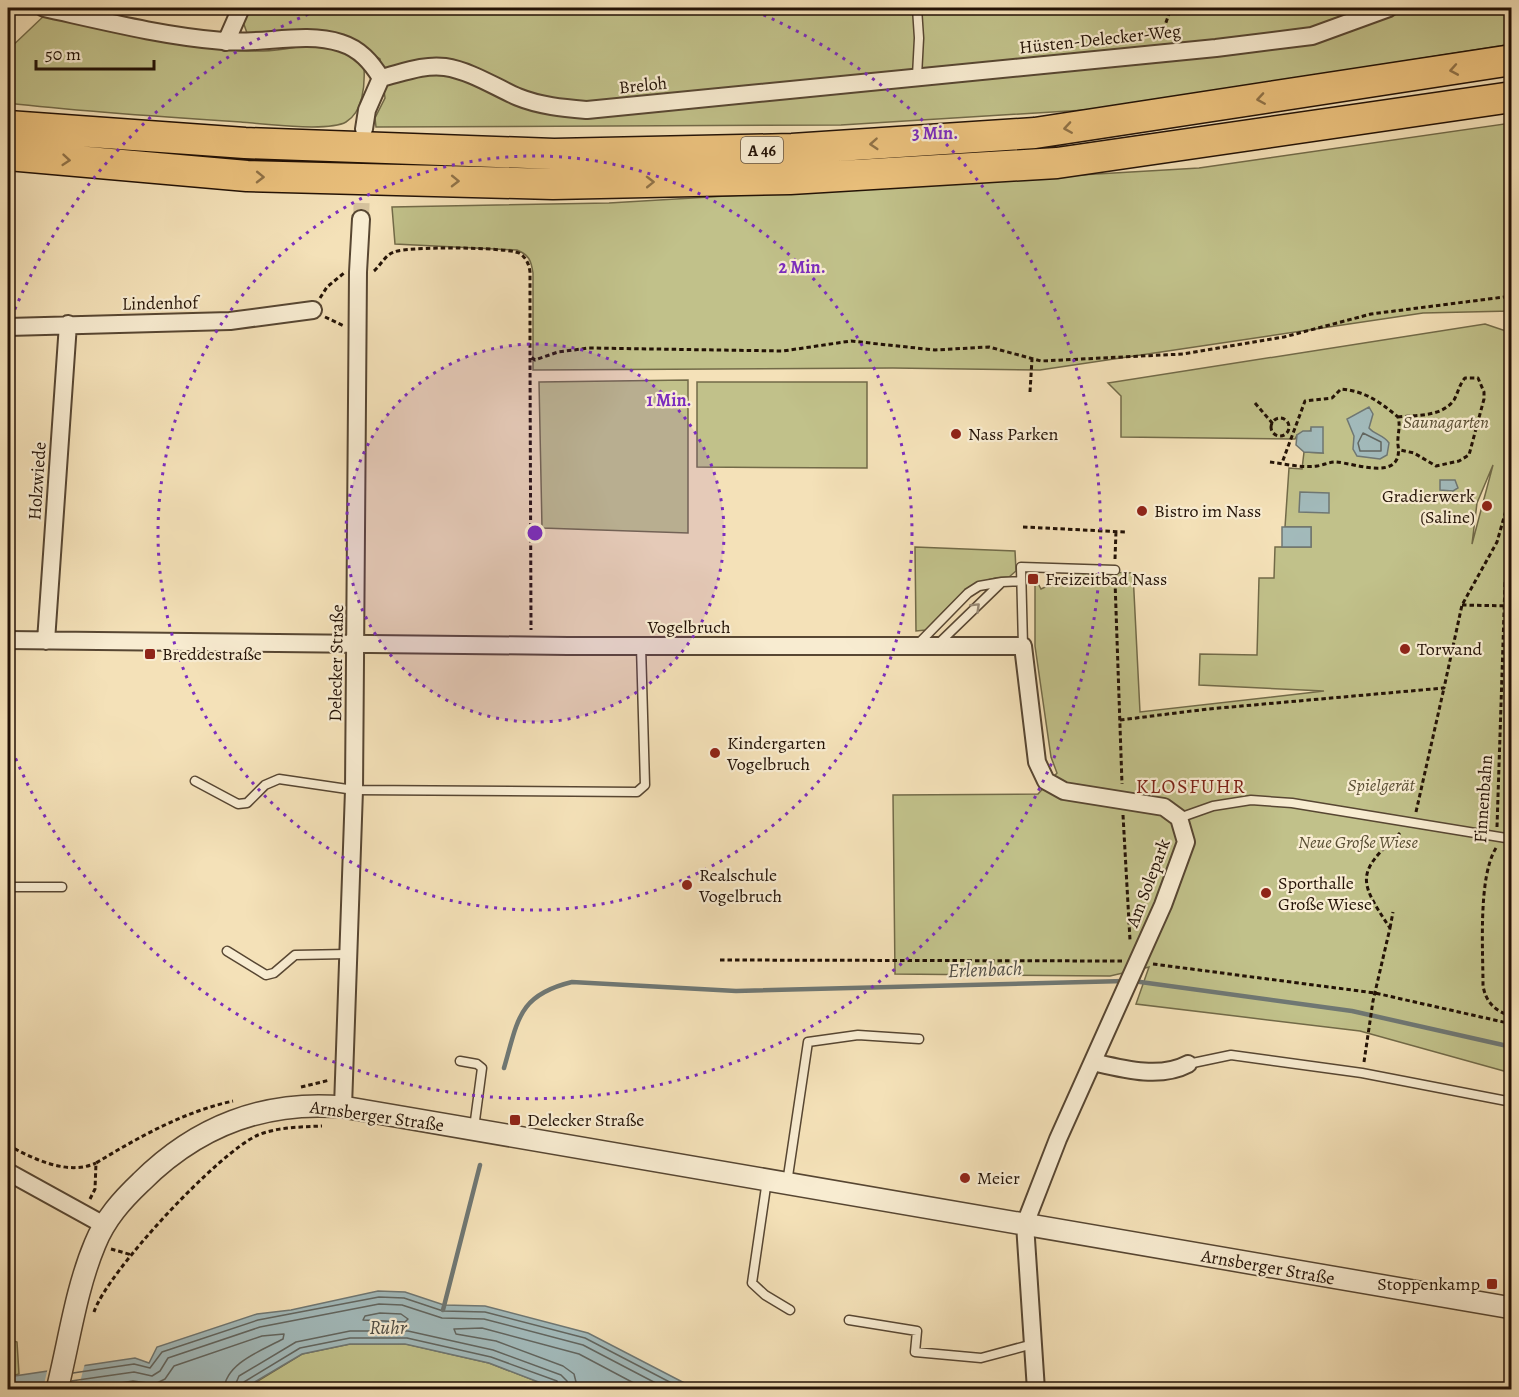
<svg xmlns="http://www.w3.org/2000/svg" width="1519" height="1397" font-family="Alegreya,serif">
<rect width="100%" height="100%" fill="#f4e1b8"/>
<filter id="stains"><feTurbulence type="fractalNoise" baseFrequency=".00333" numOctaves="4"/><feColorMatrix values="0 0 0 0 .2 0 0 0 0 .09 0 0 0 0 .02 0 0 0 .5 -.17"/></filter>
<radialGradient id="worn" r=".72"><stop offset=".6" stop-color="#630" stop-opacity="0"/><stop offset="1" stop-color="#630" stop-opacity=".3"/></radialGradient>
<!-- green -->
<path fill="#c1c18a" stroke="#726a48" stroke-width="1.5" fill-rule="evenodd" d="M248,8H1511L1512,44L1101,109L841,125L376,127L375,118L385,98L380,59L358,44L251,36L247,33L242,19Z
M48,12C113,27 197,53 263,51C306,50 330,30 364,68C365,85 363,112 346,122C329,132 263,124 241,122C163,117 85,112 8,103V50Z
M1511,123V311L1423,313L1040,370L893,368L533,370V273C531,260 529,255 517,250L395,244L392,207L609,203L1199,168Z
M1485,324L1509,332L1512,398L1511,1073L1360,1031L1136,1004L1149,967L1110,976L895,974L893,795L1038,794L1057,773L1051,757L1035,646V578L1041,589L1054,583H1078L1072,571L1133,573L1140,712L1324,691L1199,685L1200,654L1257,655L1259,578H1274L1275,547H1311V527H1285L1289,468L1302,469L1304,452L1323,453L1311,428V431L1297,435L1295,439L1121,437V396L1108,383ZM1493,465L1472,544L1477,503Z
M688,380V533L542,528L539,382Z
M697,382H867V468L697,467Z
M915,547L1015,551L1016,571L1009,577C972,575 950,606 926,630L916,631Z
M8,1339L17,1342L19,1374L8,1377Z
M350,1344H406L489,1363L541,1383L566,1389L243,1390L302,1354Z"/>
<!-- water -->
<path fill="#a2babb" stroke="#6f7773" stroke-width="1.5" d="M1369,407L1373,414L1369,428C1375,435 1384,435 1389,443L1387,455L1380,459L1357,456L1353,449L1354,436L1347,419Z
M1311,427H1323V453L1304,452L1296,445L1297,435L1303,431H1311Z
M1440,480H1455L1458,488L1453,491L1440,490Z
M1300,492L1329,493V513L1299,512Z
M1282,527H1311V547H1282Z
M378,1291L405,1292L444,1305L485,1306L588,1333L696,1389H566L541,1383L489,1363L405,1344H350L302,1354L243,1389H8V1377L135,1358L149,1363L157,1347L257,1314L291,1310Z"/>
<!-- pier -->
<path fill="#f4e1b8" d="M85,1363L78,1390L43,1389L48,1367Z"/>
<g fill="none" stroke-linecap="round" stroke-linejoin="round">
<!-- shore -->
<path stroke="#626660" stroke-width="1.5" d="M1363,433L1381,442V451H1360L1358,443Z
M380,1313L401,1314L408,1319L405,1322L363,1320L365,1316Z
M73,1373L134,1364L150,1368L162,1352L258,1320L379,1297L404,1298L443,1311L485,1312L585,1338L685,1390
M71,1381L134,1372L152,1376L160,1371L168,1358L260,1327L379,1304L402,1305L442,1318L484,1319L583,1345L669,1390
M77,1390L133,1381L155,1384L165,1379L174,1366L262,1336L284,1334L283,1339C263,1350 225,1363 224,1390
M233,1390L239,1376L296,1342L350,1331H408L493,1350L561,1375L567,1381L569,1390
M241,1390L244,1382L300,1348L350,1338H407L491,1357L557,1381L561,1390
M578,1390L574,1374L563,1366L496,1341L456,1334L454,1329L482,1328L579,1354L647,1390"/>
<!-- stream -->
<path stroke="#6f7773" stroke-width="4.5" d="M1133,981L1352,1011L1512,1047
M504,1068C518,1020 518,995 572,982L736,991L1125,981
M443,1310L480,1165"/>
<!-- minor-tunnel -->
<path stroke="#d5c29d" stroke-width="16" stroke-dasharray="16 8" stroke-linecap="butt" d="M361,219L364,139"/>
<!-- service casing -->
<g stroke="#574632" stroke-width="11">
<path id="service" d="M917,8L919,38L917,76
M917,645L968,593L979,586L1002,582
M937,645L1002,582L1021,581
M1023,646L1021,567L1115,570
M195,781L238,804L247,803L265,785L279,779L354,790L637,792L645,785L641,646
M1179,818L1213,806L1251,800L1292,803L1512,839
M8,887H62
M227,951L266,975L274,973L295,955L348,954
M460,1061L477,1064L482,1068L474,1128
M1188,1064L1231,1055L1362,1073L1512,1102
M767,1180L752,1283L765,1295L790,1310
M787,1183L808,1042L858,1035L919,1039
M849,1320L917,1331L915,1352L981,1358L1033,1344"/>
</g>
<!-- minor casing -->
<g stroke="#574632" stroke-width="20">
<path id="minor" d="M44,8C103,21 162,36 223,41C262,45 304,31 341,43C360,49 371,62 381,78
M226,42L241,8
M381,78C402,73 424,64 445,67C471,71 495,87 518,97C540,106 564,108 587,110L1216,48L1312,36L1389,8
M364,129L367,110L381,78
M8,327L230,321L313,310
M8,640L568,646H1023L1037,762L1046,781L1064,791L1164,807L1179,818L1186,842L1163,905L1058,1139L1025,1224L1036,1390
M46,641L68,324
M1093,1062C1123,1069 1160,1079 1188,1064
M343,1107L354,790L358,272L361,219
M8,1172L104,1225"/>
</g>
<!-- tertiary casing -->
<g stroke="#574632" stroke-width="24">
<path id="tertiary" d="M57,1390C69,1342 76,1289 95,1244C105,1219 122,1200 141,1182C196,1127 264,1100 343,1107L1512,1308"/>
</g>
<!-- motorway casing -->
<g stroke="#231206" stroke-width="33">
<path id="motorway" d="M8,126L245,143L554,154L792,149L1035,133L1512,60
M8,155L247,176L553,184L790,179L1057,163L1512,97"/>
</g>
<!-- path -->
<path stroke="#231206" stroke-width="3" stroke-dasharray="4.5 3" stroke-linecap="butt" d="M1161,37L1171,8
M374,271C381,265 385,255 394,252C407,246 506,247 519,253C526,257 529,264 530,272V356L535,360L558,352L589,348L783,351L851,341L935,350L989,347L1041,361L1183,354L1284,337L1371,314L1512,296
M320,298L327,287L344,273
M325,317L344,326
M530,358L531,630
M1030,392L1032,359
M1255,403L1273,424
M1398,417C1416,415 1442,417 1454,400C1458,393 1459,385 1465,378H1478L1484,392V399L1469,455L1459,461L1436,466L1414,453L1400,450
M1271 427a9 9 0 1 1 18 0a9 9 0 1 1-18 0Z
M1270,462C1285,464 1302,468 1317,466C1324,465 1329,462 1336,462C1354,463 1404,483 1398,445C1397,435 1401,427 1398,417C1380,402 1365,391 1341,389L1332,398L1305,401L1282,463
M1023,527L1125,532
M1115,559L1116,531
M1115,581L1122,784
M1462,605L1512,606
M1120,720L1208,709L1444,688L1462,605L1497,542L1512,489
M1416,812L1444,688
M1123,815L1130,940
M1497,827L1505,583L1512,569
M1496,848C1478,877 1483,949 1483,985C1485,1001 1495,1012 1512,1016
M1390,928L1393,912
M720,960L1122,961
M1153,964L1375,993L1512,1024
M1364,1062L1373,1001L1390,928C1358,880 1356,873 1400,833
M301,1087L330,1080
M8,1145C33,1159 68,1176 96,1163
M90,1199L95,1189L96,1163C139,1137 183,1112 233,1101
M111,1249L132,1255
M94,1312C107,1272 219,1152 258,1135C278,1127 301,1127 322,1126"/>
<!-- service -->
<use href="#service" stroke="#f8ecd1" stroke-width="8"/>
<!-- minor -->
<use href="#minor" stroke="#f8ecd1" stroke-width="16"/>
<!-- tertiary -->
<use href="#tertiary" stroke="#f8ecd1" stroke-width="21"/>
<!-- motorway -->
<use href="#motorway" stroke="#eac07c" stroke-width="30"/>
</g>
<!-- one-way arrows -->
<defs><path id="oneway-chevron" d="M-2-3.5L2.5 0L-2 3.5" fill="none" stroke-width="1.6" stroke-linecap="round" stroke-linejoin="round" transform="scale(1.5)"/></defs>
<g stroke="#907247">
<use href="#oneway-chevron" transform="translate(1454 70) rotate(170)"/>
<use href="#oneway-chevron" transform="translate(1261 99) rotate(171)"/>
<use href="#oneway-chevron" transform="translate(1068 128) rotate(171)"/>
<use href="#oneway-chevron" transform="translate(874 144) rotate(176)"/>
<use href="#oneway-chevron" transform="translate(66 160) rotate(5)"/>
<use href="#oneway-chevron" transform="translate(260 177) rotate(1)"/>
<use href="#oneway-chevron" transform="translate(455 181) rotate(1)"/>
<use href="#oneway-chevron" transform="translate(650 182) rotate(-1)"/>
</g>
<use stroke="#988a76" href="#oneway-chevron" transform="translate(976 607) rotate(-44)"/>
<!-- distance rings -->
<circle cx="535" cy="533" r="189" fill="#7b2cbf" fill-opacity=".12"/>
<g fill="none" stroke="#7b2cbf" stroke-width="3" stroke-dasharray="3 6">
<circle cx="535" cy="533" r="189"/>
<circle cx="535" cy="533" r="377"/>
<path d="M8 326A566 566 0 0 1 323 8M747 8A566 566 0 1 1 8 740"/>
</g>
<!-- markers -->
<g fill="#8f2418" stroke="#f8ecd1" stroke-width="2">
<circle cx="956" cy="434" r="6"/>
<circle cx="1487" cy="506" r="6"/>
<circle cx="1142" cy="511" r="6"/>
<rect x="1027" y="573" width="12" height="12" rx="3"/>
<circle cx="1405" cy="649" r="6"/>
<rect x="144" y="648" width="12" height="12" rx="3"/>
<circle cx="715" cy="753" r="6"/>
<circle cx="687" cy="885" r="6"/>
<circle cx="1266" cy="893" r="6"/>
<rect x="509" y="1114" width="12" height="12" rx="3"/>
<circle cx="965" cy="1178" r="6"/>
<rect x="1486" y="1278" width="12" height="12" rx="3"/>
</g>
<g text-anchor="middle" stroke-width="4.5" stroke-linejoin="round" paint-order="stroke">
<!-- shield labels -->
<rect fill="#f8ecd1" stroke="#635343" stroke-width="1.5" x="741" y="137" width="42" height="26" rx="4.5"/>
<g font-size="16" font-weight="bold" fill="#231206">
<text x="762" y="156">A 46</text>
</g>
<!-- street labels -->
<g font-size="18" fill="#231206" stroke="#f8ecd1">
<text transform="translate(1100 39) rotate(-6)" y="6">Hüsten-Delecker-Weg</text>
<text transform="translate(643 85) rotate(-6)" y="6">Breloh</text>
<text transform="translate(160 303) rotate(-1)" y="6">Lindenhof</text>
<text transform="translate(37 481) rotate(-86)" y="6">Holzwiede</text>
<text x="689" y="633">Vogelbruch</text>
<text transform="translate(336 663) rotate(-89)" y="6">Delecker Straße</text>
<text transform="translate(1483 799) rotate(-86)" y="6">Finnenbahn</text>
<text transform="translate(1148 883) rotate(-69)" y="6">Am Solepark</text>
<text transform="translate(377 1116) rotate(8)" y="6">Arnsberger Straße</text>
<text transform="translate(1268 1267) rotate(10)" y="6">Arnsberger Straße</text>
</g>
<!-- park labels -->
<g font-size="18" font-style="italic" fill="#5a4f34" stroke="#f8ecd1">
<text x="1446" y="428">Saunagarten</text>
<text x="1381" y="791">Spielgerät</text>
<text x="1358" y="848">Neue Große Wiese</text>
</g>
<!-- poi labels -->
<g font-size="18" fill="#231206" stroke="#f8ecd1" text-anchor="start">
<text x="968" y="440">Nass Parken</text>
<text x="1475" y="502" text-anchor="end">Gradierwerk<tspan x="1475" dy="21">(Saline)</tspan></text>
<text x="1154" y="517">Bistro im Nass</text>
<text x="1045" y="585">Freizeitbad Nass</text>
<text x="1417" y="655">Torwand</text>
<text x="162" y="660">Breddestraße</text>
<text x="727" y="749">Kindergarten<tspan x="727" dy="21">Vogelbruch</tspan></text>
<text x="699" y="881">Realschule<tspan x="699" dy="21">Vogelbruch</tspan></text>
<text x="1278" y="889">Sporthalle<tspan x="1278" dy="21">Große Wiese</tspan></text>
<text x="527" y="1126">Delecker Straße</text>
<text x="977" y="1184">Meier</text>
<text x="1480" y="1290" text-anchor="end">Stoppenkamp</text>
</g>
<!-- neighbourhood labels -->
<g font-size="20" letter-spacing="1.5" fill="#7a1f14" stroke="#f8ecd1">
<text x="1191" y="793">KLOSFUHR</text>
</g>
<!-- water labels -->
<g font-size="20" font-style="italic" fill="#4f4d45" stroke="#f8ecd1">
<text transform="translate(985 969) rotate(-2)" y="7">Erlenbach</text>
<text x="388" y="1334">Ruhr</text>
</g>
</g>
<circle cx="535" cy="533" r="9" fill="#7b2cbf" stroke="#f8ecd1" stroke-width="3"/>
<g font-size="18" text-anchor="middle" font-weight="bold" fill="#7b2cbf" stroke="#f8ecd1" stroke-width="4.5" stroke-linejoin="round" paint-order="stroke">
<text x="935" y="139">3 Min.</text>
<text x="802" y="273">2 Min.</text>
<text x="669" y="406">1 Min.</text>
</g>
<!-- margin -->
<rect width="1519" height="1397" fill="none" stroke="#f4e1b8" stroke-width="30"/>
<rect x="9" y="9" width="1501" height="1379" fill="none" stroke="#231206" stroke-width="3"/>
<rect x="15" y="15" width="1489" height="1367" fill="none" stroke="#231206" stroke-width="1.5"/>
<!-- scale -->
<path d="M36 60v9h118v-9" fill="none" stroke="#231206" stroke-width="3"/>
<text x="45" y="60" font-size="18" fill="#231206" stroke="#f8ecd1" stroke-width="4.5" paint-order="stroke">50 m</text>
<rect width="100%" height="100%" filter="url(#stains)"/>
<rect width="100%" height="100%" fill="url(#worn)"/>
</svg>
